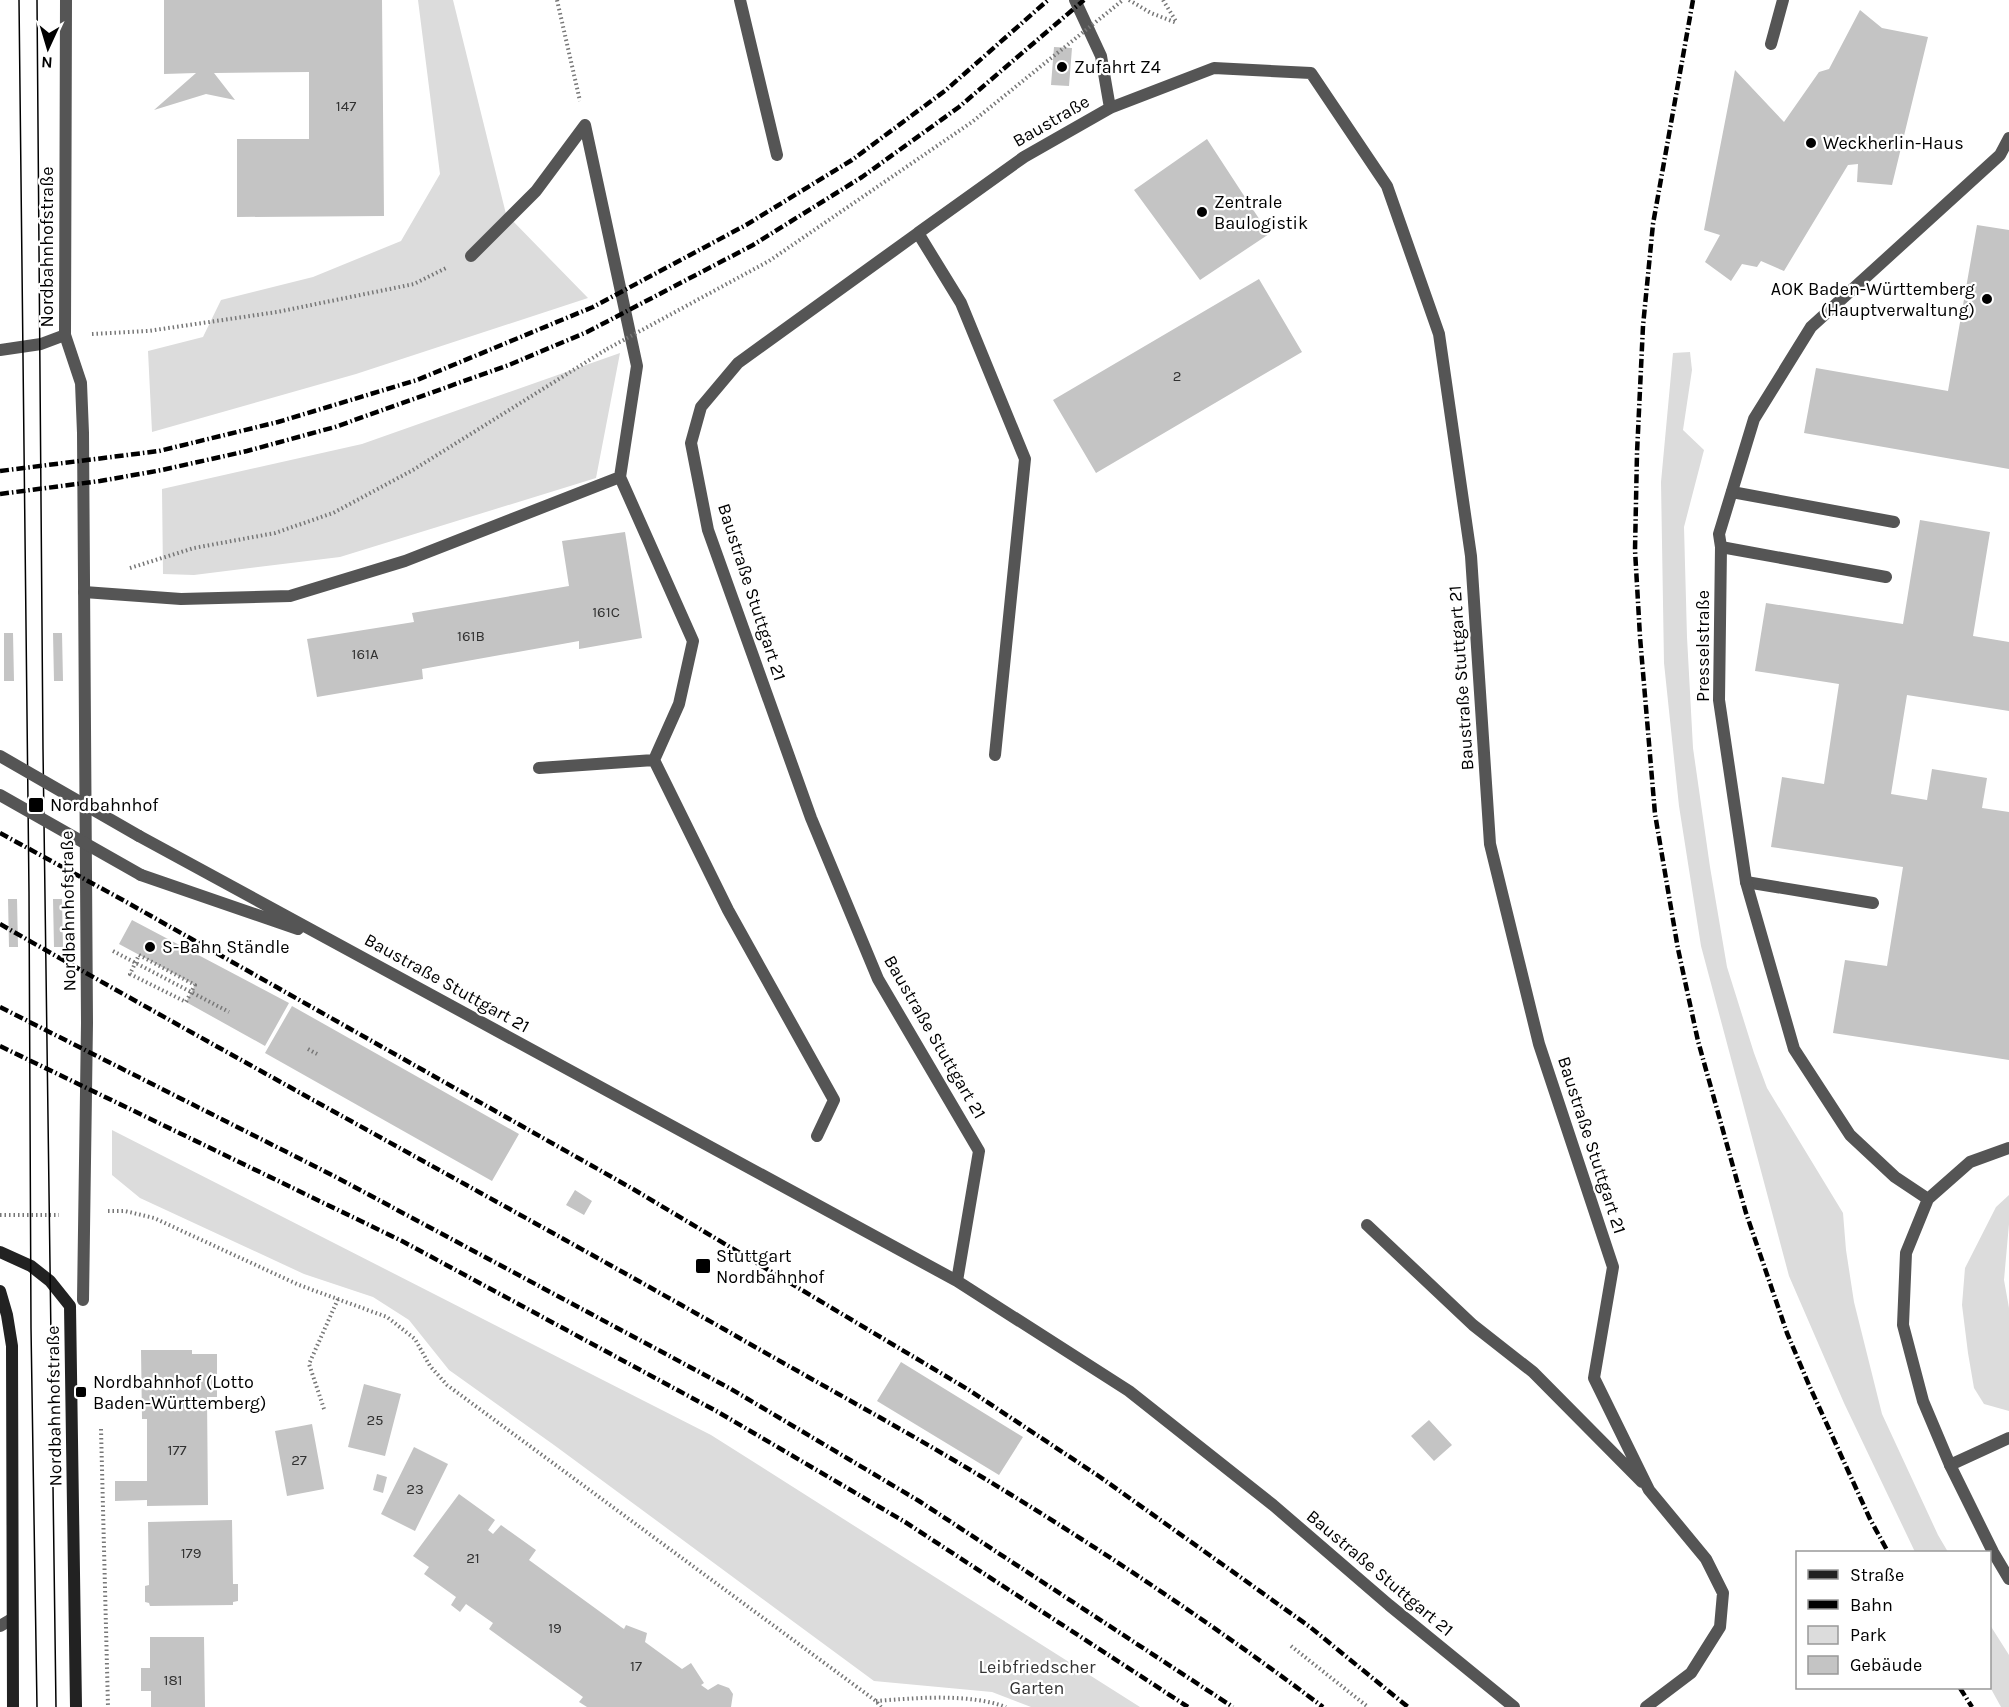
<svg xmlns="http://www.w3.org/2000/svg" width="2009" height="1707" font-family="Karla,sans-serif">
<rect width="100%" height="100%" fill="#fff"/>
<!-- green -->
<path fill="#dcdcdc" d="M418,0H453L506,214L588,298L356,374L152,432L148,351L203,337L221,300L313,277L401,241L440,174Z
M1690,352L1692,370L1683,430L1704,450L1684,527L1687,637L1693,748L1710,867L1727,967L1754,1053L1767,1088L1843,1213L1846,1250L1854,1302L1882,1414L1938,1535L1948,1552H1915L1844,1403L1789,1276L1701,946L1679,806L1664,663L1661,482L1673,353Z
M620,353L596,478L340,557L194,575L163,574L162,489L362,444Z
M112,1130L711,1435L1140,1707H1031L992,1692L874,1681L554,1445L449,1370L409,1320L373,1297L304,1274L140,1198L112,1175Z
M2009,1195V1224L2004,1280L2009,1308V1411L1984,1404L1974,1388L1968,1353L1962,1305L1965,1268L1996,1207Z
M1990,1625L2009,1655V1707H2001L1990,1687Z"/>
<!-- building -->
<path fill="#c4c4c4" d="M164,0H382L384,216L237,217V139H309V72L214,73L235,100L206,94L154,110L196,73L164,74Z
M1860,10L1882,28L1928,37L1892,185L1857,182L1858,164L1848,165L1784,271L1761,261L1757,267L1742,264L1731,281L1705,262L1720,235L1704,230L1735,70L1784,122L1819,72L1829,69Z
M1054,47L1072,48L1069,86L1051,85Z
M1207,139L1269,234L1200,280L1134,190Z
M1977,225L2009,230V469L1804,433L1816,368L1948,391Z
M1259,279L1302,352L1096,473L1053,400Z
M1920,520L1990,532L1973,636L2009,642V711L1907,695L1891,794L1927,800L1932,769L1987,778L1982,808L2009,812V1060L1833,1033L1845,960L1887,966L1903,867L1771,847L1782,777L1824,784L1839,684L1755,671L1766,603L1903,624Z
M625,532L642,638L579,649V641L422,669L423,679L317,697L307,639L414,622L412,613L569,586L562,541Z
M4,633H13L14,681H4Z
M53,633H62L63,681H54Z
M8,899H17L18,947H9Z
M53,899H62L63,947H54Z
M132,920L289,1003L265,1046L186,1002L195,985L119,944Z
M292,1006L519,1134L492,1181L265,1053Z
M575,1190L592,1201L584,1215L566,1205Z
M141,1350H192V1354H217V1397H207L208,1505L147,1506V1500L115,1501V1481H147V1419H142Z
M901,1362L1023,1437L999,1475L877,1401Z
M364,1384L401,1394L385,1456L348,1447Z
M1429,1420L1452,1445L1434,1461L1411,1436Z
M312,1424L324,1489L287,1496L275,1431Z
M414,1447L448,1464L415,1531L381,1514Z
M377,1474L387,1477L383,1493L373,1490Z
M459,1494L495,1520L488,1530L493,1534L501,1525L536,1550L529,1560L621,1627L624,1629L626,1625L647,1633L645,1642L682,1669L691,1663L704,1683L701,1685L708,1690L718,1684L729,1688L733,1694L731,1707H587L579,1702L583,1697L489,1629L493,1623L466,1604L460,1612L451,1605L456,1597L424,1574L429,1567L413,1556Z
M232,1520L233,1584H238V1601L233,1602V1605L150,1606L149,1603L145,1602V1586L149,1585L148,1522Z
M150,1637H204L205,1707H151V1691H141V1668H150Z"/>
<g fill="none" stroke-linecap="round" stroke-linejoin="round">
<!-- path -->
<path stroke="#777" stroke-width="4" stroke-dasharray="1.5 3" stroke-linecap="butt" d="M557,0L580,101
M1129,0L1151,13L1177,23
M1163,0L1177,23
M92,334L148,331L277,312L414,284L448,267
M130,568L194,548L275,533L333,513L413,470L607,349
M113,951L229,1012
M139,955L195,985L186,1002L130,974Z
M308,1049L317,1054
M108,1211H125L154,1218L299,1285L387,1317L415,1339L430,1366L447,1385L876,1701L881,1707
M0,1215H59
M324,1409L309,1364L338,1299
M101,1429L108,1707
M1291,1646L1368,1707
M876,1701C916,1698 968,1693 1006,1707"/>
<!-- lane -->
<path stroke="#555" stroke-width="12" d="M740,0L777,155
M1075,0L1101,56L1110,108
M918,233L1024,157L1110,108L1214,68L1311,73L1387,186L1439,334L1471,556L1490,844L1539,1044L1613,1267L1594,1378L1649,1490L1706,1559L1723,1593L1720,1627L1691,1673L1646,1707
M471,256L536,191L585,125L637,366L620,477
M1732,492L1894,522
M1721,547L1886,577
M84,592L181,599L290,596L405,561L620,477L693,641L679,704L654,760L728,910L834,1100L817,1136
M539,768L654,760
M139,836L957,1281L1129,1391L1273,1505L1389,1605L1514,1707
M141,875L298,929
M1746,882L1873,903
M1367,1225L1473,1325L1533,1372L1642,1482
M957,1281L979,1151L878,979L811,818L708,530L691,443L701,407L738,363L918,233L961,303L1025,459L995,755
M1950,1465L2009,1438"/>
<!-- street -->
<path stroke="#555" stroke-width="12" d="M66,0L65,335L81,383L83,433L87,1023L83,1300
M1771,44L1783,0
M0,350L41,344L65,335
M2009,1148L1970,1162L1928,1199L1906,1253L1903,1325L1923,1401L1950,1465L1993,1552L2009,1579
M1928,1199L1895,1177L1850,1135L1794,1049L1746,882L1719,700L1721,547L1719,534L1754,419L1811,327L2000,155L2009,138
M0,1626L12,1619"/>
<!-- secondary -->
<path stroke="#222" stroke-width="12" d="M0,1252L31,1266L50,1281L70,1306L76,1707
M0,1291L7,1315L12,1346L13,1707"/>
<!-- tram -->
<path stroke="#000" stroke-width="1.5" d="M19,0L29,892L31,1328L37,1707
M37,0L43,749L56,1707"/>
<!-- rail -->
<path stroke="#000" stroke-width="4.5" stroke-dasharray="9 3 1.5 3" stroke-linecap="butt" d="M1693,0L1653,224L1643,326L1637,453L1635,550L1640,637L1655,814L1678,949L1698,1041L1746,1213L1787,1333L1809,1385L1870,1519L1888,1552
M0,471L159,451L278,422L417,380L593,307L746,225L852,160L946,90L1048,0
M0,494L100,481L162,470L247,451L335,427L509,365L587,332L753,245L862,177L959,107L1084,0
M0,833L121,899L633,1189L969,1390L1100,1477L1222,1564L1310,1627L1408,1707
M0,924C239,1061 482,1192 722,1328C800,1373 879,1416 957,1462C1083,1537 1206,1619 1323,1707
M0,1007L334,1176L731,1389L919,1501L1233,1707
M0,1046L402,1241L718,1412L905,1522L1188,1707
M1960,1688L1972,1707"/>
<!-- path-bridge -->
<path stroke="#777" stroke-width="4" stroke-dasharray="1.5 3" stroke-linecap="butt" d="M607,349L769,261L972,122L1123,0"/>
<!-- lane-bridge -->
<path stroke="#555" stroke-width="12" d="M0,756L139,836
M0,795L141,875"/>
</g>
<!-- markers -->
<g fill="#000" stroke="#fff" stroke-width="2">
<circle cx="1062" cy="67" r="6"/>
<circle cx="1811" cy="143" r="6"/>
<circle cx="1202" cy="212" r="6"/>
<circle cx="1987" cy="299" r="6"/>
<rect x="28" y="797" width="16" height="16" rx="3"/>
<circle cx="150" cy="947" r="6"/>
<rect x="695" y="1258" width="16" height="16" rx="3"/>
<rect x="75" y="1386" width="12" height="12" rx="3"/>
</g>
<g text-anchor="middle" stroke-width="4.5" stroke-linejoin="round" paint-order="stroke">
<!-- number labels -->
<g font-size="15" fill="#313131">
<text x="346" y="111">147</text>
<text x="1177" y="381">2</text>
<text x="606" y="617">161C</text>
<text x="471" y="641">161B</text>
<text x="365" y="659">161A</text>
<text x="375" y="1425">25</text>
<text x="177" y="1455">177</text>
<text x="299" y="1465">27</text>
<text x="415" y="1494">23</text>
<text x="191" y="1558">179</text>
<text x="473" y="1563">21</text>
<text x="555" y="1633">19</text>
<text x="636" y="1671">17</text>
<text x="173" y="1685">181</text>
</g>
<!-- poi labels -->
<g font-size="18" fill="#000" stroke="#fff" text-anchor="start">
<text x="1074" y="73">Zufahrt Z4</text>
<text x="1823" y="149">Weckherlin-Haus</text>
<text x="1214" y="208">Zentrale<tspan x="1214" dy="21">Baulogistik</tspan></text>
<text x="1975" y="295" text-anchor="end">AOK Baden-Württemberg<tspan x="1975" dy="21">(Hauptverwaltung)</tspan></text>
<text x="50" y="811">Nordbahnhof</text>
<text x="162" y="953">S-Bahn Ständle</text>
<text x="716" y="1262">Stuttgart<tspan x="716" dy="21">Nordbahnhof</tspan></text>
<text x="93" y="1388">Nordbahnhof (Lotto<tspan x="93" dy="21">Baden-Württemberg)</tspan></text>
</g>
<!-- street labels -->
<g font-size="18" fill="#000" stroke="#fff">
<text transform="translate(1051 121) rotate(-30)" y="6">Baustraße</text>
<text transform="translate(47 247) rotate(-90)" y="6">Nordbahnhofstraße</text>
<text transform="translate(752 592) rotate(72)" y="6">Baustraße Stuttgart 21</text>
<text transform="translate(1703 646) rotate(-90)" y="6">Presselstraße</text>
<text transform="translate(1461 678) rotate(-94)" y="6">Baustraße Stuttgart 21</text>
<text transform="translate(68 911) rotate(-91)" y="6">Nordbahnhofstraße</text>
<text transform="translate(447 983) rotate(29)" y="6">Baustraße Stuttgart 21</text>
<text transform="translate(935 1037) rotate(60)" y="6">Baustraße Stuttgart 21</text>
<text transform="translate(1592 1145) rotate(72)" y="6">Baustraße Stuttgart 21</text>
<text transform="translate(54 1406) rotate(-91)" y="6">Nordbahnhofstraße</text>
<text transform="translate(1380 1573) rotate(40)" y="6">Baustraße Stuttgart 21</text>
</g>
<!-- park labels -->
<g font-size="18" fill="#333" stroke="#fff">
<text x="1037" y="1673">Leibfriedscher<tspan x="1037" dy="21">Garten</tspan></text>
</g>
</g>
<!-- legend -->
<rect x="1796" y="1551" width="195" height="138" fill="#ffffff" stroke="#999999" stroke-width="1.5"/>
<rect x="1808" y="1570" width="30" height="9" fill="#222222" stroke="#999999" stroke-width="1.5"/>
<text x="1850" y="1581" font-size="18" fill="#000000">Straße</text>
<rect x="1808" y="1600" width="30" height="9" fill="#000000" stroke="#999999" stroke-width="1.5"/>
<text x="1850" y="1611" font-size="18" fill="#000000">Bahn</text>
<rect x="1808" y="1626" width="30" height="18" fill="#dcdcdc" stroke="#999999" stroke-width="1.5"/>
<text x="1850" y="1641" font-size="18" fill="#000000">Park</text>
<rect x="1808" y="1656" width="30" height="18" fill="#c4c4c4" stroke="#999999" stroke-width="1.5"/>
<text x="1850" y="1671" font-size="18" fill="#000000">Gebäude</text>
<!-- north arrow -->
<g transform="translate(48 48) rotate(184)" stroke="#ffffff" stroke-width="4.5" paint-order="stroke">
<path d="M0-4.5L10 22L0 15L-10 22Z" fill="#000000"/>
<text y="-9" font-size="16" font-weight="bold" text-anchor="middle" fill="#000000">N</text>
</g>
</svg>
